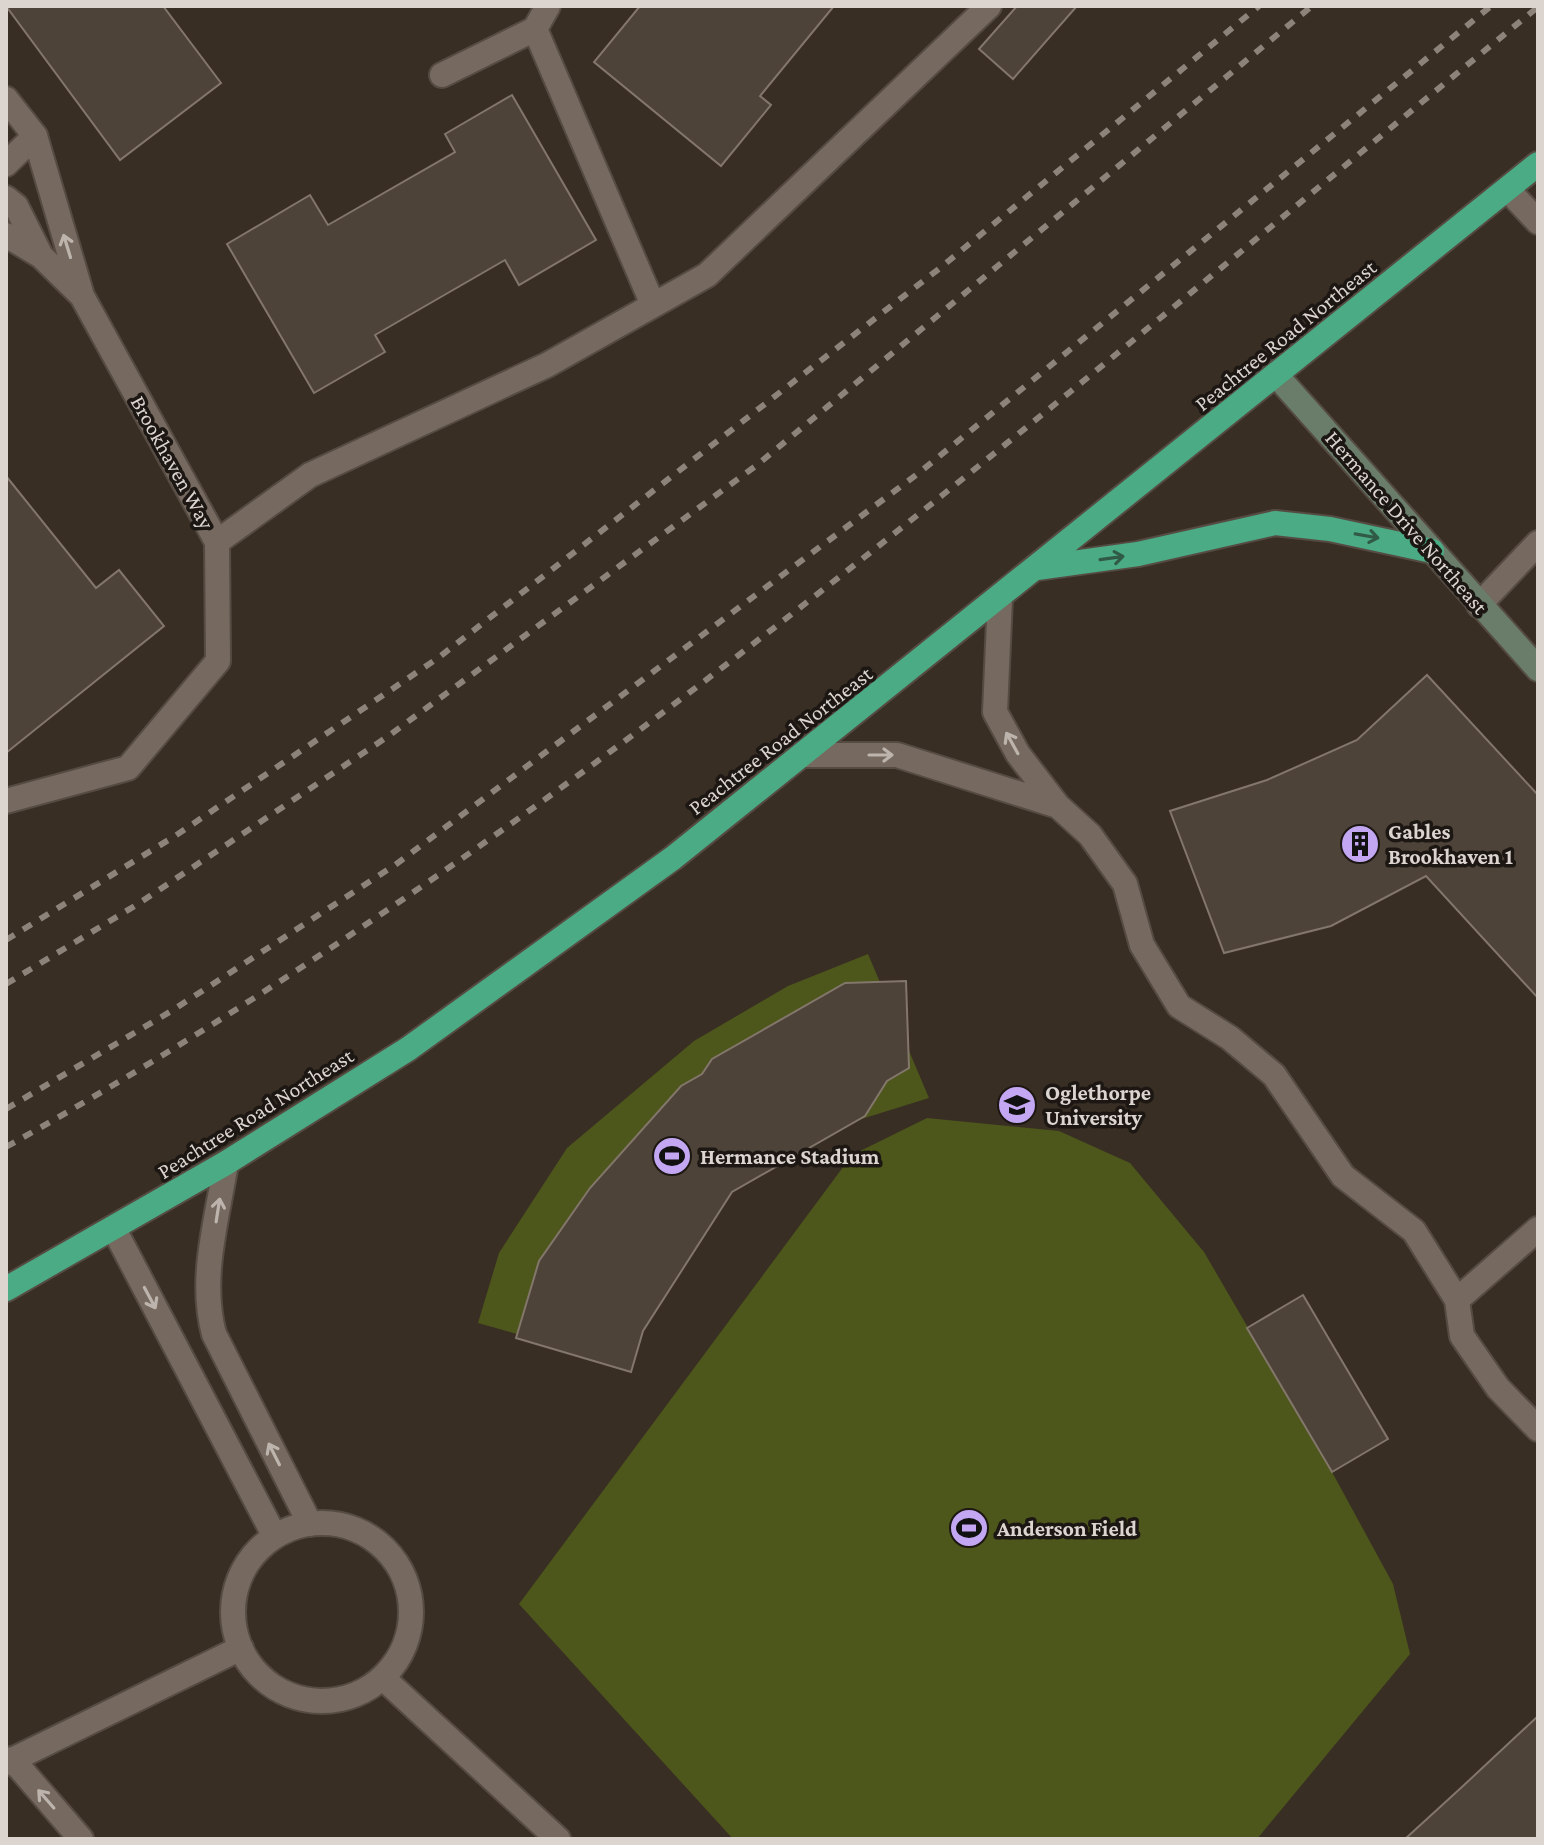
<svg xmlns="http://www.w3.org/2000/svg" width="1544" height="1845" font-family="'Crimson Pro',serif">
<rect width="100%" height="100%" fill="#382e24"/>
<!-- green -->
<path fill="#4d561b" d="M868,954L929,1098L855,1121L765,1163L706,1208L623,1364L478,1323L499,1253L567,1148L694,1041L788,986Z
M927,1118L1059,1131L1130,1163L1204,1252L1332,1472L1393,1584L1410,1654L1257,1839H733L519,1604L852,1155Z"/>
<!-- building -->
<path fill="#4e4339" stroke="#83766b" stroke-width="2" d="M6,6H163L221,83L120,160Z
M640,6H834L760,96L771,105L721,166L594,62Z
M1017,6H1077L1013,79L979,49Z
M512,95L596,240L519,285L505,260L375,335L385,352L314,393L227,244L310,195L328,225L455,152L445,134Z
M6,476L96,588L119,570L164,626L6,753Z
M1427,675L1538,795V998L1426,876L1331,926L1224,953L1170,811L1267,780L1357,740Z
M906,981L909,1068L887,1081L865,1116L732,1192L643,1331L631,1372L516,1338L539,1261L590,1188L681,1086L702,1074L712,1059L845,983Z
M1303,1295L1388,1439L1332,1472L1247,1328Z
M1538,1716V1839H1405L1463,1786Z"/>
<g fill="none" stroke-linecap="round" stroke-linejoin="round">
<!-- lane casing -->
<g stroke="#554b43" stroke-width="28">
<path id="lane" d="M535,29L653,305
M442,75L535,29L548,6
M6,164L35,136
M1508,190L1538,222
M217,542L310,475L547,365L707,275L989,6
M1000,598L995,712L1018,754L1058,806L1090,835L1125,884L1142,945L1179,1006L1230,1038L1274,1075L1343,1176L1414,1231L1457,1300L1538,1229
M1479,605L1538,543
M803,755H897L1058,806
M226,1163C217,1220 199,1278 214,1334L310,1524
M114,1229L274,1535
M1457,1300L1462,1336L1498,1388L1538,1429
M233 1612a89 89 0 1 1 178 0a89 89 0 1 1-178 0Z
M383,1678L558,1839
M12,1759L81,1839
M6,1763L241,1648"/>
</g>
<!-- street casing -->
<g stroke="#554b43" stroke-width="28">
<path id="street" d="M6,99L35,136L82,296L217,542L218,661L128,768L6,801
M6,198L16,206L41,256
M6,235L41,256L80,294"/>
</g>
<!-- secondary casing -->
<g stroke="#554b43" stroke-width="28">
<path id="secondary" d="M1276,375L1538,669"/>
</g>
<!-- highway casing -->
<g stroke="#554b43" stroke-width="28">
<path id="highway" d="M1037,568L1138,554L1275,523L1330,529L1432,551
M6,1289L226,1163L408,1049L673,858L1538,164"/>
</g>
<!-- lane -->
<use href="#lane" stroke="#76695f" stroke-width="24"/>
<!-- street -->
<use href="#street" stroke="#76695f" stroke-width="24"/>
<!-- secondary -->
<use href="#secondary" stroke="#697d6a" stroke-width="24"/>
<!-- highway -->
<use href="#highway" stroke="#4aab84" stroke-width="24"/>
<!-- rail -->
<path stroke="#8c837b" stroke-width="6" stroke-dasharray="10 10" stroke-linecap="butt" d="M6,940L175,836L438,658L940,268L1259,6
M6,984L138,904L387,737L757,465L1312,6
M6,1109L173,1010L395,865L920,472L1491,6
M6,1147C563,835 1045,409 1538,7"/>
</g>
<!-- one-way arrows -->
<defs><path id="oneway-shaft" d="M-6 0H5M1.5-3L5.5 0L1.5 3" fill="none" stroke-width="1.6" stroke-linecap="round" stroke-linejoin="round" transform="scale(2)"/></defs>
<g stroke="#bdb5ad">
<use href="#oneway-shaft" transform="translate(67 246) rotate(-107)"/>
<use href="#oneway-shaft" transform="translate(1012 743) rotate(-119)"/>
<use href="#oneway-shaft" transform="translate(881 755)"/>
<use href="#oneway-shaft" transform="translate(218 1210) rotate(-81)"/>
<use href="#oneway-shaft" transform="translate(150 1298) rotate(62)"/>
<use href="#oneway-shaft" transform="translate(274 1454) rotate(-117)"/>
<use href="#oneway-shaft" transform="translate(46 1799) rotate(-131)"/>
</g>
<g stroke="#315a46">
<use href="#oneway-shaft" transform="translate(1367 536) rotate(10)"/>
<use href="#oneway-shaft" transform="translate(1112 558) rotate(-8)"/>
</g>
<!-- icons -->
<defs>
<g id="building-disc" transform="scale(2)"><circle r="9.5" fill="#c3a7f2" stroke="#1c1713"/><path d="M-4-6H4V6H1V3H-1V6H-4ZM-2.5-4.3h1.7v1.8h-1.7ZM.8-4.3h1.7v1.8H.8ZM-2.5-1h1.7V.8h-1.7ZM.8-1h1.7V.8H.8Z" fill="#111"/></g>
<g id="university-disc" transform="scale(2)"><circle r="9.5" fill="#c3a7f2" stroke="#1c1713"/><path d="M0-5L7-2L0 1L-7-2ZM-4 1L0 2.5L4 1V4Q0 6-4 4Z" fill="#111"/></g>
<g id="stadium-disc" transform="scale(2)"><circle r="9.5" fill="#c3a7f2" stroke="#1c1713"/><path d="M0-5a6.5 5 0 1 0 0 10a6.5 5 0 1 0 0-10ZM-3.5-1.8h7v3.6h-7Z" fill="#111"/></g>
</defs>
<g fill-rule="evenodd">
<use href="#building-disc" x="1360" y="844"/>
<use href="#university-disc" x="1017" y="1105"/>
<use href="#stadium-disc" x="672" y="1156"/>
<use href="#stadium-disc" x="969" y="1528"/>
</g>
<g text-anchor="middle" stroke-width="7" stroke-linejoin="round" paint-order="stroke">
<!-- street labels -->
<g font-size="22" fill="#dcd5cf" stroke="#1c1713">
<text transform="translate(1285 335) rotate(-39)" y="8">Peachtree Road Northeast</text>
<text transform="translate(173 462) rotate(61)" y="8">Brookhaven Way</text>
<text transform="translate(1407 522) rotate(49)" y="8">Hermance Drive Northeast</text>
<text transform="translate(780 740) rotate(-38)" y="8">Peachtree Road Northeast</text>
<text transform="translate(255 1113) rotate(-32)" y="8">Peachtree Road Northeast</text>
</g>
<!-- poi labels -->
<g font-size="22" font-weight="bold" fill="#dcd5cf" stroke="#1c1713" text-anchor="start">
<text x="1388" y="839">Gables<tspan x="1388" dy="25">Brookhaven 1</tspan></text>
<text x="1045" y="1100">Oglethorpe<tspan x="1045" dy="25">University</tspan></text>
<text x="700" y="1164">Hermance Stadium</text>
<text x="997" y="1536">Anderson Field</text>
</g>
</g>
<!-- border -->
<rect width="1544" height="1845" fill="none" stroke="#dcd5cf" stroke-width="16"/>
</svg>
